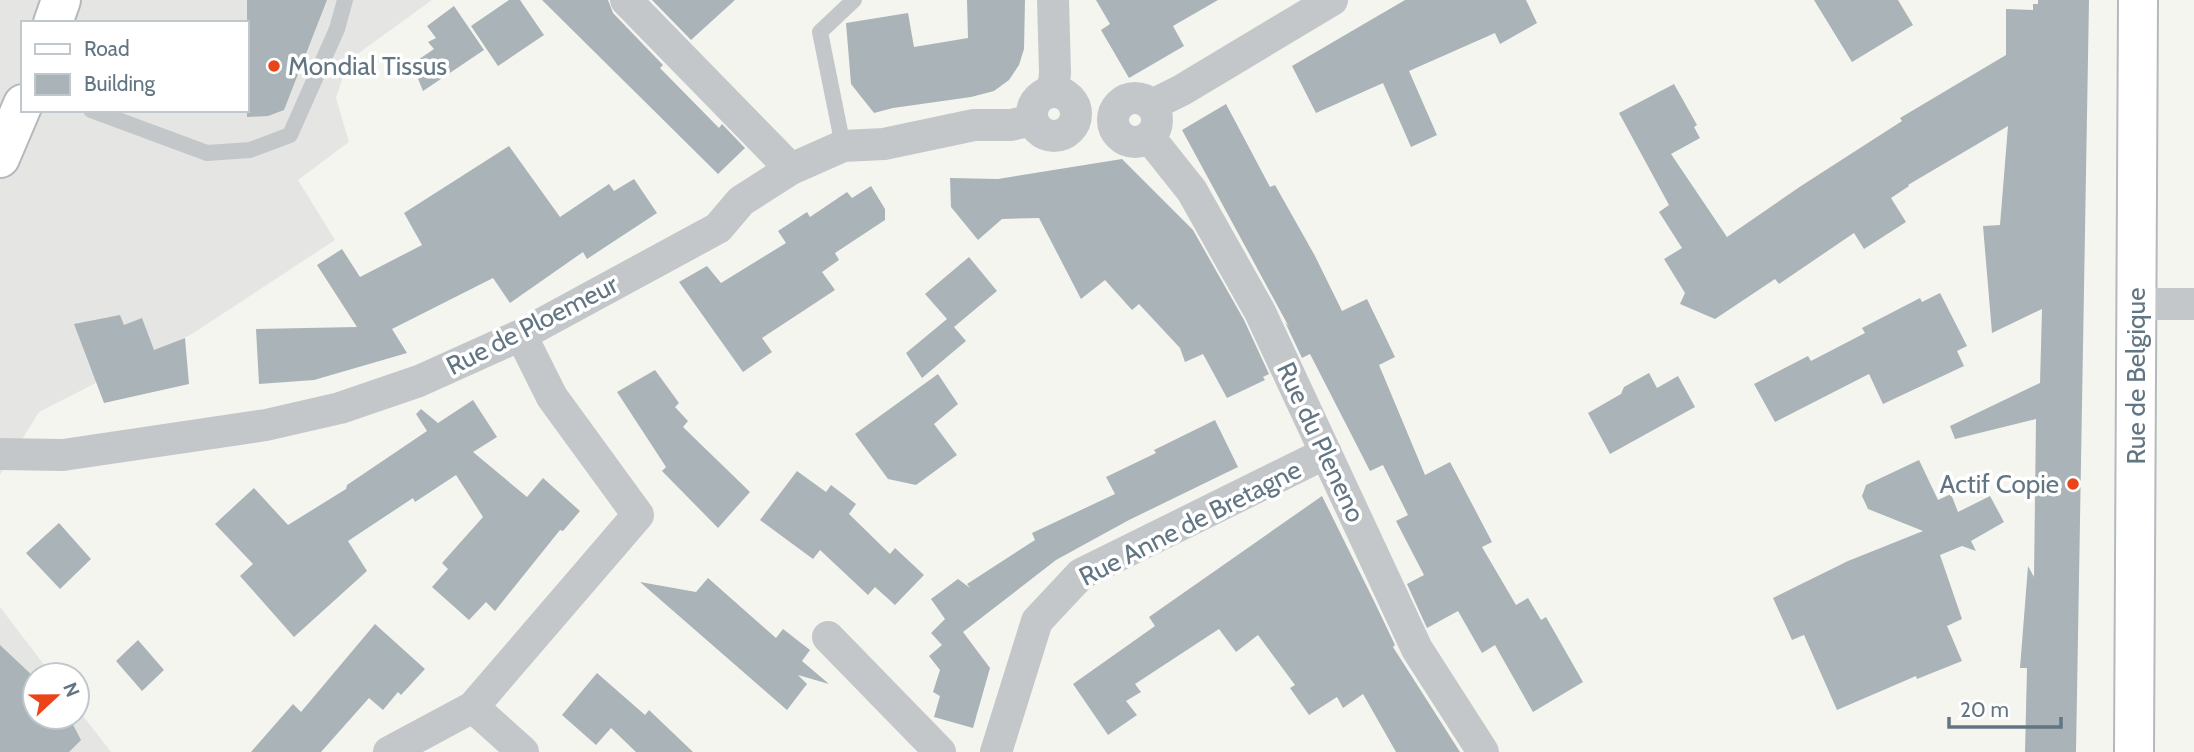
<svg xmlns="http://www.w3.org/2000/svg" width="2194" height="752" font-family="Cabin,sans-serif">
<rect width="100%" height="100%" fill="#f5f5f0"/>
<!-- built -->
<path fill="#e5e6e4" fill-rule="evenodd" d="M0,0H432L348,61L336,98L349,142L298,180L335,240L192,334L39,412L0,475ZM23,23H247V110H23Z
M0,607L52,675H35V717H77V708L111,752H0Z"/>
<!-- building -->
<path fill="#aab3b7" d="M247,0H327L284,110L268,116L247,117Z
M509,0H520L544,35L498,66L471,26Z
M542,0H608L613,13L663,65L660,68L719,128L722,124L745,148L718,174Z
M652,0H735L691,40Z
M967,0H1025L1024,49L1019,65L1009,80L994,91L971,97L893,108L874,113L851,84L846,23L908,13L914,47L968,38Z
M1096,0H1218L1173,26L1184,46L1129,78L1101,30L1110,24Z
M1405,0H1526L1537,23L1500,44L1495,33L1409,71L1437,135L1411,147L1383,83L1316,113L1292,66Z
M1814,0H1898L1913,25L1852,62Z
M2038,0H2089L2076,752H2025L2027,668H2020L2028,566L2034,577L2036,419L1955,439L1950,426L2040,383L2042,309L1992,333L1983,226L2000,225L2008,126L1908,185L1909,186L1891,198L1906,222L1864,249L1854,233L1779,284L1775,279L1715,319L1680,304L1685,293L1664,259L1682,248L1659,212L1669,205L1619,113L1674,84L1697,125L1694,127L1700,138L1671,154L1727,237L1801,186L1902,121L1900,118L2006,55V9L2033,10V4H2038Z
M454,6L484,50L423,91L412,64L434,49L428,42L436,38L427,26Z
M1226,104L1270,187L1275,185L1315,256L1342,311L1367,299L1395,357L1379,365L1425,475L1450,462L1492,542L1482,547L1516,605L1528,598L1541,620L1546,617L1583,682L1533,712L1495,645L1482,653L1458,611L1427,628L1407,584L1424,575L1396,521L1408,515L1383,465L1370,471L1310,354L1302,358L1285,322L1289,327L1182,130Z
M509,146L560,217L609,184L614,191L634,179L657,213L587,259L583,252L510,303L493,278L392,329L407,353L314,380L259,384L256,329L357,327L317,265L342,249L360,277L422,245L404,213Z
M1122,159L1193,230L1244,320L1269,374L1263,377L1265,380L1227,398L1203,354L1185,362L1180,348L1139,304L1132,310L1105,280L1081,299L1039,218L1002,219L978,240L951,207L950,178L998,179Z
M871,186L885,209V220L835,253L839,260L822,272L835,290L762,338L772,352L743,372L679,282L707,266L721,283L786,243L778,231L807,212L810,217L847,192L852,198Z
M969,257L997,291L954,327L966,341L922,378L906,353L947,319L925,294Z
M1940,293L1967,346L1957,351L1964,366L1883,404L1869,374L1775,422L1754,384L1808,356L1811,361L1865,333L1862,328L1920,298L1922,302Z
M120,315L124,325L142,318L154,350L185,338L189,384L104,403L74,324Z
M655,370L679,403L675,407L688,421L683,427L750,492L718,528L662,471L666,467L617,392Z
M1649,373L1657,388L1678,376L1695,407L1610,454L1588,413L1621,394L1624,387Z
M938,374L958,404L934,424L957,455L916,485L888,479L855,434Z
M473,400L497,437L473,452L527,497L543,478L580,511L563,531L560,530L495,611L486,602L469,620L432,587L448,569L442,563L483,517L456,475L415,502L413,498L348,541L367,571L294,637L240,576L253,564L215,524L254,488L288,525L346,489L347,485L427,431L416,414L421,409L438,423Z
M1215,420L1238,467L1129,520L1056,560L963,632L990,668L973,728L934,717L940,696L933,692L940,670L929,656L942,645L931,633L945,619L931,599L958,579L970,588L967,584L1035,540L1032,533L1115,494L1106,477L1156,453L1154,450Z
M1919,460L1938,500L1951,494L1958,512L1990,496L2004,522L1971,541L1976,551L1962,546L1940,555L1962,619L1947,626L1962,661L1917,679L1916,676L1837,710L1804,635L1792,640L1773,598L1848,561L1923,531L1868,509L1862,496L1866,485Z
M797,471L826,492L831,485L856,504L849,514L890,554L895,548L924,575L895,605L875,587L868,595L820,550L813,559L760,520Z
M1322,496L1374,601L1395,645L1393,647L1460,752H1396L1363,694L1343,708L1337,697L1309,715L1290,688L1295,685L1258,635L1236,652L1219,629L1135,684L1141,692L1126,701L1137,715L1108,735L1073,684L1155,626L1149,617Z
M59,523L91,559L60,589L26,553Z
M708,578L776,638L783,629L810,650L802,661L829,684L798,675L807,684L787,710L640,582L696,592Z
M375,624L425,669L401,695L398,692L383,710L369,698L321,752H251L293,704L301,712Z
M138,640L164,670L142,691L116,661Z
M0,645L35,678V717H69L81,740L69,752H0Z
M597,673L645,715L649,710L693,752H636L611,728L596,745L562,715Z"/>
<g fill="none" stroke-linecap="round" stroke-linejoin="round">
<!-- secondary casing -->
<g stroke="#b3b9bd" stroke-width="42">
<path id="secondary" d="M53,23L61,0
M0,158L23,104
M2134,752L2138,0"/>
</g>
<!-- service -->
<path stroke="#c4c7ca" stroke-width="16" d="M91,110L207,153L250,150L290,135L337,29L345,0
M843,146L820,32L854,0"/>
<!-- minor -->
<path stroke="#c4c7ca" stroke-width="32" d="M626,0L791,169
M1053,0L1055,73L1053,92
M1032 114a22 22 0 1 1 44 0a22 22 0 1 1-44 0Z
M1113 120a22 22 0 1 1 44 0a22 22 0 1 1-44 0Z
M1152,105L1182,90L1332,0
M1149,137L1192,191L1260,312L1417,649L1483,752
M2136,304H2194
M0,454L63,455L266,425L340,408L419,381L521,335L718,228L741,201L791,169L843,146L884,144L974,125H1011L1032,120
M828,637L940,752
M473,707L523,752
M389,752L473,707L638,515L552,397L521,335
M996,752L1037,621L1081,574L1326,453"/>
<!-- secondary -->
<use href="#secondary" stroke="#fff" stroke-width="38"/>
</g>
<!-- markers -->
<g fill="#eb441a" stroke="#fff" stroke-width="2.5">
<circle cx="274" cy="66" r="7"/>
<circle cx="2073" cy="484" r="7"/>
</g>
<g text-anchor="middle" stroke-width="7" stroke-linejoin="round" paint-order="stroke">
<!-- poi labels -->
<g font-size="26" fill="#627583" stroke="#fff" text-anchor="start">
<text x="288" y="75">Mondial Tissus</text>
<text x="2059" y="493" text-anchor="end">Actif Copie</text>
</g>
<!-- street labels -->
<g font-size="26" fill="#627583" stroke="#fff">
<text transform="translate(532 325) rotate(-27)" y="9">Rue de Ploemeur</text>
<text transform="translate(2136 376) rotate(-90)" y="9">Rue de Belgique</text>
<text transform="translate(1321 442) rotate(65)" y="9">Rue du Pleneno</text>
<text transform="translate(1190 523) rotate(-27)" y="9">Rue Anne de Bretagne</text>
</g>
</g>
<!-- legend -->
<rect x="21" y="21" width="228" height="91" fill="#ffffff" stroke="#c0c8cd" stroke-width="2"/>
<rect x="35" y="44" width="35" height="10" fill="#ffffff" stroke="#c0c8cd" stroke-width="2"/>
<text x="84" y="56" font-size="21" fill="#627583">Road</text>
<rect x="35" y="74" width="35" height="21" fill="#aab3b7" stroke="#c0c8cd" stroke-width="2"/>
<text x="84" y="91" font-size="21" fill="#627583">Building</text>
<!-- north arrow -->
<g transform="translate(56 696) rotate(68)"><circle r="33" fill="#ffffff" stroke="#c0c8cd" stroke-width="2"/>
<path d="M0-5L12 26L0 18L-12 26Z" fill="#eb441a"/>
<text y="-10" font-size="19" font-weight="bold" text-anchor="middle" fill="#627583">N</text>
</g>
<!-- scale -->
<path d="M1949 717v10h112v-10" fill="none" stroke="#627583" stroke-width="3.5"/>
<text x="1960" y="717" font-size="21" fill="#627583" stroke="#ffffff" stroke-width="5" paint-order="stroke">20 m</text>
</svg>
